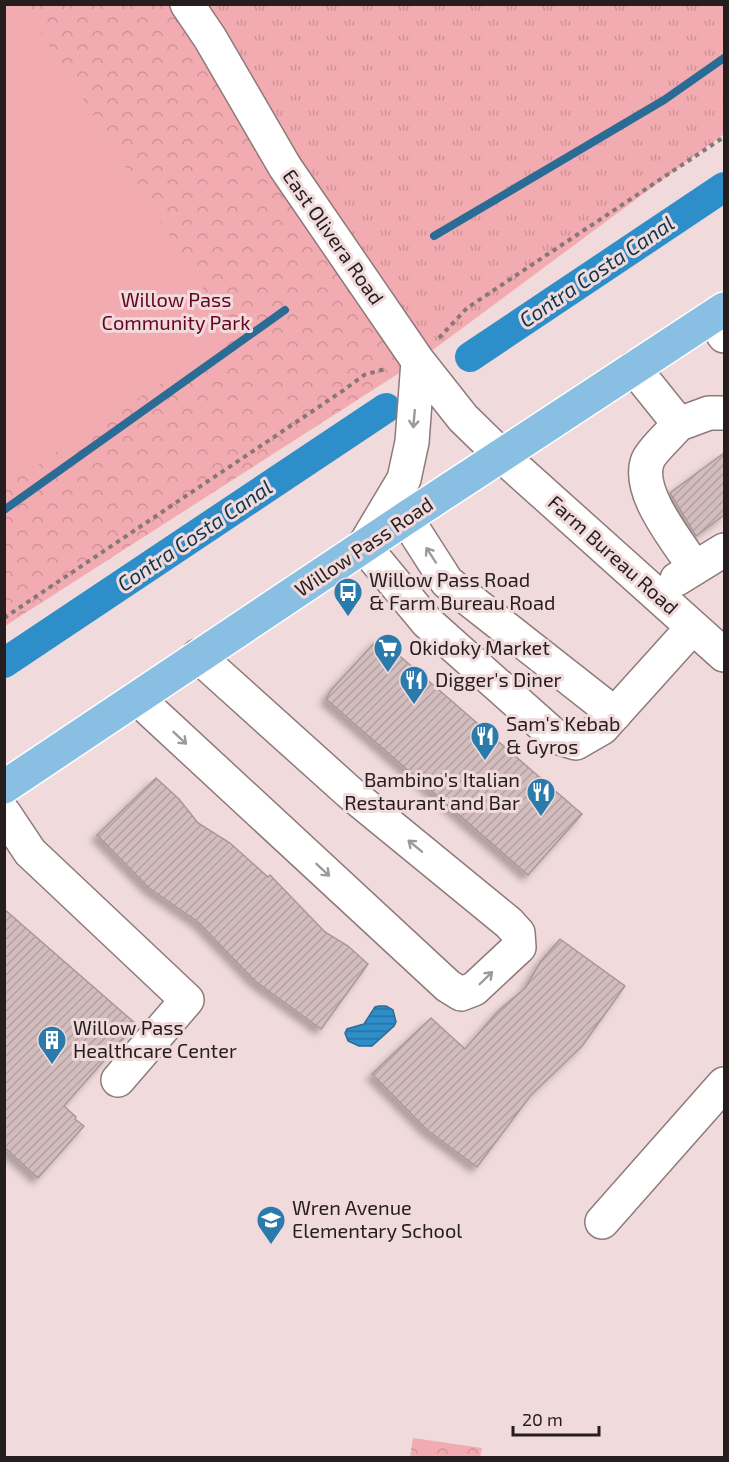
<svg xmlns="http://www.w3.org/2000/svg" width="729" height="1462" font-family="'Exo 2',sans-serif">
<defs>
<pattern id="grass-tufts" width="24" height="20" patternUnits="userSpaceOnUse" patternTransform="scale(1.5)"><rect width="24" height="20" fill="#f2abb0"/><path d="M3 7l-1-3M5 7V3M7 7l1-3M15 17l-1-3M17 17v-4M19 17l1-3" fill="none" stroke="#cf9397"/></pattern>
<pattern id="park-crowns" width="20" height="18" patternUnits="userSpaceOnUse" patternTransform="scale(1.5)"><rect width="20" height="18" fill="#f2abb0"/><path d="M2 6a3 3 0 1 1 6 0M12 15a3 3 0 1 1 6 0" fill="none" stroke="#cf9397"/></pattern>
<pattern id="water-rules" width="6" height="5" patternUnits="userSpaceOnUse" patternTransform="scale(1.5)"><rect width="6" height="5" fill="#2d8eca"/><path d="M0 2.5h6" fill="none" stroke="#2673a3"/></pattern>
<pattern id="building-hatch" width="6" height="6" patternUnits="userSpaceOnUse" patternTransform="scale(1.5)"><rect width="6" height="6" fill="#d2bcbd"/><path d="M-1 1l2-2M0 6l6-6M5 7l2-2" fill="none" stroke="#b4a1a2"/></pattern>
<filter id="shadow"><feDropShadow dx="-5.5" dy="5.5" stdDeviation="3" flood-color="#0004"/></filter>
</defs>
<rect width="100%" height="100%" fill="#f0dadb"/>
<!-- grass -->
<path fill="url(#grass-tufts)" d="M187,5H724V134L418,361Z"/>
<!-- park -->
<path fill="url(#park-crowns)" d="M5,5H187L418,361L5,626Z
M413,1438L482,1448L480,1457H410Z"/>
<!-- pitch -->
<path fill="#f2abb0" d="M23,4L233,336L5,486L4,5Z"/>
<!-- water -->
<path fill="url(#water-rules)" stroke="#2b6c96" stroke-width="1.5" d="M379,1006H386L393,1010L396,1022L394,1026L372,1046H359L348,1041L345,1033L347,1029L364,1024L375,1007Z"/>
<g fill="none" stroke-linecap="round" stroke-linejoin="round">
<!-- stream -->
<path stroke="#2b6c96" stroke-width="8" d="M434,236L664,100L724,58
M4,510L285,310"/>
<!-- canal -->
<path stroke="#2d8eca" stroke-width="30" d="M470,357L724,187
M4,663L386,408"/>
</g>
<!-- building -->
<path fill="url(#building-hatch)" stroke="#ab9798" stroke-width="1.5" filter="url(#shadow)" d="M724,453V515L696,536L670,493Z
M379,638L582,814L528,875L326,699L331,690Z
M156,778L179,799L198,823L230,843L268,877L270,875L325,932L348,946L368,964L321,1029L255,981L198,922L149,888L97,835Z
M4,909L136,1024L64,1106L76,1117L75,1119L84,1126L38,1178L4,1147Z
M560,939L625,986L582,1046L531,1095L477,1167L426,1129L372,1074L431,1018L465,1049L498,1011L525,988L541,961Z"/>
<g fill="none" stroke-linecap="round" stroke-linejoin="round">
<!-- minor casing -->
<g stroke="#8e7a7b" stroke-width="36">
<path id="minor" d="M187,4L210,38L285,167L418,361L463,418L501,455L724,655
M712,317L724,336
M418,361L412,442L404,479L364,546L427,622L556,737L576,743L602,728L693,627
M634,368L679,424L709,413H724
M679,424C672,432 651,452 648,460C635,491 678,542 695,568
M406,518L447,582L615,714
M677,579L724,550
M137,698L448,986L461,994L474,989L519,947L518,933L509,923L349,792L198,656
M4,813L30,852L187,1000L118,1080
M602,1222L724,1084"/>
</g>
<!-- major casing -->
<g stroke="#fff" stroke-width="36">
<path id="major" d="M4,787L406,518L724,309"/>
</g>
<!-- path -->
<path stroke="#867879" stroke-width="4" stroke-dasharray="4.5 4.5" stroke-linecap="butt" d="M439,338L467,308L724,137
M4,618L344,390L364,375L385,369"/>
<!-- minor -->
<use href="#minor" stroke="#fff" stroke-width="33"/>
<!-- major -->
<use href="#major" stroke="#89bfe2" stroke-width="33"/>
</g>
<!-- one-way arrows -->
<defs><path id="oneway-shaft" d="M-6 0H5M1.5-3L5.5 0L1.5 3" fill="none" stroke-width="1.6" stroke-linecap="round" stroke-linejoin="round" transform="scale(1.5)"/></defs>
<g stroke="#9d999a">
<use href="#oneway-shaft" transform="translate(414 419) rotate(95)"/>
<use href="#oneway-shaft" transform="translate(431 555) rotate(-123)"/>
<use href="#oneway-shaft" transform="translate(180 738) rotate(43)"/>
<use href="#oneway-shaft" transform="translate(415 846) rotate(-141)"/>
<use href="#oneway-shaft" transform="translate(323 870) rotate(43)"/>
<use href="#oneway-shaft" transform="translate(486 978) rotate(-44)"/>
</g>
<!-- icons -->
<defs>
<g id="bus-pin" transform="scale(1.5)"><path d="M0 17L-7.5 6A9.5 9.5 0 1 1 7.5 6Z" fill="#2a7aab" stroke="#f0dadb"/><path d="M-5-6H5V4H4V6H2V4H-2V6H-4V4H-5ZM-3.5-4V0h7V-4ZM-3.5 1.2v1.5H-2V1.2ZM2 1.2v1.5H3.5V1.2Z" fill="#fff"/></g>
<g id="supermarket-pin" transform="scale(1.5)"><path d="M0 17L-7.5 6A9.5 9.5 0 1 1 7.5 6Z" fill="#2a7aab" stroke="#f0dadb"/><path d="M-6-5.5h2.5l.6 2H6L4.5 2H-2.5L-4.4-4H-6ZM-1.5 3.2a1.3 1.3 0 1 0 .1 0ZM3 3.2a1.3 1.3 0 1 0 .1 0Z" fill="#fff"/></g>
<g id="restaurant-pin" transform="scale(1.5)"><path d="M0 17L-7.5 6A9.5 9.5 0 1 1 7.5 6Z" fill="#2a7aab" stroke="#f0dadb"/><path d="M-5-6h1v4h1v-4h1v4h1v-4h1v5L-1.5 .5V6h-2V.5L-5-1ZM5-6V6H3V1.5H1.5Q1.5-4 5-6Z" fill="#fff"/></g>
<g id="building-pin" transform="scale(1.5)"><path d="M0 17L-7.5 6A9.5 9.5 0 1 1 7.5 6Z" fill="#2a7aab" stroke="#f0dadb"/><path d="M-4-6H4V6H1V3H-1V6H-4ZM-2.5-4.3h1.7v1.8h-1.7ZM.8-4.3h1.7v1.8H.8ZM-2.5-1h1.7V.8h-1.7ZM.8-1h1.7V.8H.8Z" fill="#fff"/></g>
<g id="school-pin" transform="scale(1.5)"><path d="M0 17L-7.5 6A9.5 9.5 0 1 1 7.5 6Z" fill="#2a7aab" stroke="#f0dadb"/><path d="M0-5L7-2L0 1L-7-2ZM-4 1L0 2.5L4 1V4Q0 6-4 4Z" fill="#fff"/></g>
</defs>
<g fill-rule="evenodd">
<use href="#bus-pin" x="348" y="592"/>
<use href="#supermarket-pin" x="388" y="648"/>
<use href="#restaurant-pin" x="414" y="680"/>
<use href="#restaurant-pin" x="485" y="736"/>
<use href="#restaurant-pin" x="541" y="792"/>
<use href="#building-pin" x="52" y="1040"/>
<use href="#school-pin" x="271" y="1220"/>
</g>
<g text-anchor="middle" stroke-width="6" stroke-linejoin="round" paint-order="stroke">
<!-- street labels -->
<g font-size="20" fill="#251d1e" stroke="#f0dadb">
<text transform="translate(333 237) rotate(55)" y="7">East Olivera Road</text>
<text transform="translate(364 547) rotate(-34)" y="7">Willow Pass Road</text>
<text transform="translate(613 555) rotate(42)" y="7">Farm Bureau Road</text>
</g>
<!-- park labels -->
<g font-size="20" fill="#640620" stroke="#f0dadb">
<text x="176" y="307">Willow Pass<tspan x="176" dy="23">Community Park</tspan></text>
</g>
<!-- poi labels -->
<g font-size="20" fill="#251d1e" stroke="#f0dadb" text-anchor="start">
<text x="369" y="587">Willow Pass Road<tspan x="369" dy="23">&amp; Farm Bureau Road</tspan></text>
<text x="409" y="655">Okidoky Market</text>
<text x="435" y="687">Digger's Diner</text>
<text x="506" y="731">Sam's Kebab<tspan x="506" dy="23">&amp; Gyros</tspan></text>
<text x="520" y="787" text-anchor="end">Bambino's Italian<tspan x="520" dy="23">Restaurant and Bar</tspan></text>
<text x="73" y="1035">Willow Pass<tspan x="73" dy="23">Healthcare Center</tspan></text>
<text x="292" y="1215">Wren Avenue<tspan x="292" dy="23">Elementary School</tspan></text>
</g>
<!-- water labels -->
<g font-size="21" font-style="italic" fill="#0e364f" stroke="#f0dadb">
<text transform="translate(597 272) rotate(-34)" y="7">Contra Costa Canal</text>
<text transform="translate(195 536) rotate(-34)" y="7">Contra Costa Canal</text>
</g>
</g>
<!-- border -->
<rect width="729" height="1462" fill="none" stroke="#251d1e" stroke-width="12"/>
<!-- scale -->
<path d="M513 1426v9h86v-9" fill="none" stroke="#251d1e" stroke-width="3"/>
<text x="522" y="1426" font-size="18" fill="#251d1e" stroke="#f0dadb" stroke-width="4.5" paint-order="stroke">20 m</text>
</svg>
